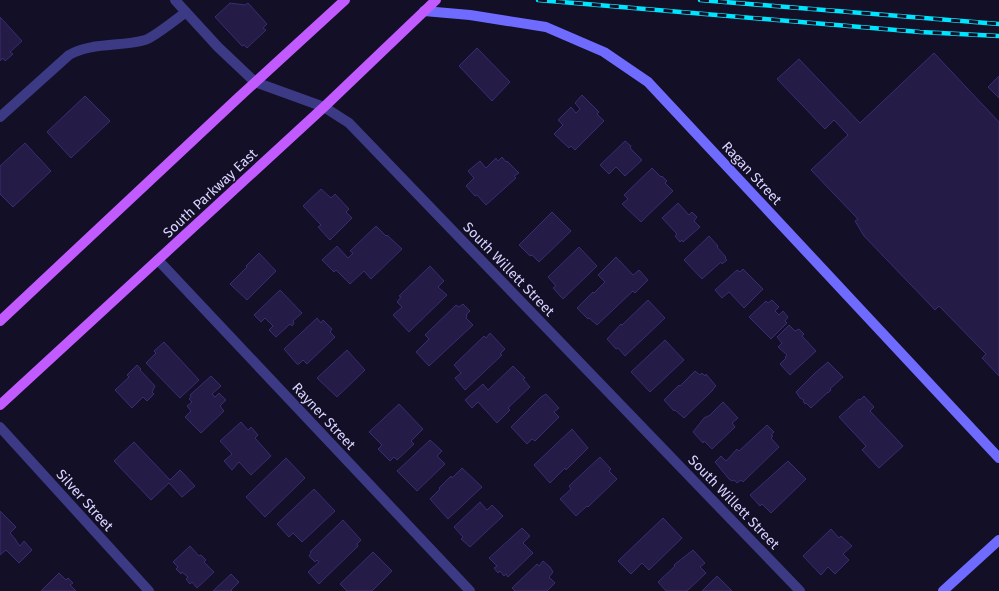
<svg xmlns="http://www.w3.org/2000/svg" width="999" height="591" font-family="'Fira Sans',sans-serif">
<rect width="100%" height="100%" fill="#130f26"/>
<!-- building -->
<path fill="#241b47" stroke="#3b2d73" d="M230,3L245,5L248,3L267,24L263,28L266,30L247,48L244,45L242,46L215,17Z
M0,17L22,41L10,52L13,54L5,61L3,58L0,61Z
M477,48L510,82L492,101L459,66Z
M934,53L999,122V376L982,358L986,354L939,306L935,310L864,236L855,221L858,219L811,170L848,135L834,120L825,129L777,79L799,59L860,123Z
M999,76V98L988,87Z
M582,95L599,112L597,114L604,121L575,150L571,146L569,148L554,134L563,125L558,120L571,107L576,113L580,109L575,103Z
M85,96L110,121L71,158L47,132Z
M625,141L631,146L630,148L642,160L625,176L616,167L609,174L600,165Z
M25,143L51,171L13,207L0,194V166Z
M502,157L506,162L507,161L519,173L514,176L516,178L486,205L477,195L475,196L466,186L474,178L468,171L480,161L486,168L496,158L498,161Z
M652,168L661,177L662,176L667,181L665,183L673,191L641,222L622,204L628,199L624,195Z
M321,189L331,198L335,194L349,209L346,212L352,218L330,240L318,227L321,225L303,206Z
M678,203L689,215L692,212L697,217L694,221L700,227L683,242L682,240L680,242L675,236L677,234L662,218Z
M552,212L571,231L539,262L532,255L530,256L519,245Z
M376,226L386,236L387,235L402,249L371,279L364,271L350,284L336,270L334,272L322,260L337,246L348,258L353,253L350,251Z
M709,236L718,246L717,247L726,257L725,258L727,260L722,264L721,262L702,279L684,260Z
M579,247L597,266L563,299L553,288L556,286L548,277Z
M259,253L276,271L247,300L230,284L247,267L246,266Z
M616,257L633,275L639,270L648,280L635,293L633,291L597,325L589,318L588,319L577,308L593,292L594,293L605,282L598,275Z
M430,266L444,281L438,287L447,295L409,332L393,315L402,307L397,302L401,297L399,296Z
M743,269L763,289L744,308L729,292L722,298L715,290L737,270L740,272Z
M280,290L302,313L293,321L294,323L292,326L290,324L276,337L269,330L273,326L265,318L261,322L254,315Z
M648,300L665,318L625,356L618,348L616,349L607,339L621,324L622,325Z
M772,300L779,307L775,311L779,315L783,311L788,317L785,321L787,323L771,339L749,317L766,301L768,303Z
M463,304L470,311L466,315L467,316L466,318L473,325L429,366L416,352L429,339L425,335L456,305L459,307Z
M317,318L321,323L323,320L332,329L330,332L335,337L307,364L303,360L299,364H297L284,349Z
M789,325L795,331L799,329L804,334L802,336L816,351L790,375L780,364L786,358L785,357L787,355L778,347L782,343L777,337Z
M490,333L505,349L500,354L502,355L465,390L455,378L461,373L454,365L484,336L486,338Z
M665,340L684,360L650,392L631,372Z
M164,342L199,380L180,398L146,363L156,353L154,351Z
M347,350L365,370L337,397L317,378Z
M828,362L843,377L830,389L831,390L828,393V392L811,408L806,403L805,404L803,401L804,400L800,398L796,392L815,373Z
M137,365L141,369L140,370L155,386L152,392L154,394L147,401L143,397L132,408L115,390L129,377L127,375Z
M513,366L525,378L523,379L530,387L508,408L510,410L497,423L478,402L472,408L465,400L483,384L488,390Z
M695,371L700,375L702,373L705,376L706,374L716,386L713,389V390L684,418L675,410L674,411L664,400L679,385L680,386Z
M211,376L221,386L212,394L215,397L219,393L226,400L220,406L224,411L201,433L185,417L191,411L187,406L192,402L189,399L191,397L190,395Z
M546,394L559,408L554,412L559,417L535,441L532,439L527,444L511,427L541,397Z
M864,396L874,407L870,411L903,446L879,468L862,450L866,446L839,417L859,399L860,400Z
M723,402L738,418L732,423L735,427L712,449L704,441L703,443L693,432L704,418L708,416H709Z
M399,404L423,429L411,441L414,444L397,460L394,457L390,461L378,449L382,445L369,432Z
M241,422L248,430L251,427L258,435L255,438L271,456L251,475L239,462L232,470L224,461L232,454L220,441Z
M767,425L774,432L771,435L773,436L771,438L779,447L743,482L741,480L737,483L734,480L732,481L729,479L715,462L721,456L726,461L737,449L739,451Z
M572,429L588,448L566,470L565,468L550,483L534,465Z
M430,440L442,451L437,456L445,464L417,491L397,471Z
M134,442L170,480L180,470L195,486L182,497L169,483L151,500L114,461Z
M600,457L611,469L609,471L617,479L588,507L587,506L576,516L560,499L571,489L569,486Z
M286,458L305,478L265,517L246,497Z
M788,461L806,479L771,513L762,504L760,506L750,495Z
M462,468L482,487L448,519L430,499L440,489L439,488L451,476L452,478Z
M314,489L335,511L302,542L293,533L289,537L277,524Z
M480,502L487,510L492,505L503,516L470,547L461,539L463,537L454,527Z
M0,511L16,527L10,533L16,540V541L20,546L24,541L32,550L19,563L6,550L0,555Z
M663,518L682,538L649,570L642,563L631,574L618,561Z
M343,520L361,540L357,544L358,546L319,584L308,572L319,562L317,560L315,562L309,556L311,553L310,552Z
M522,528L530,536L523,543L533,553L508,577L506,574L504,576L500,571L498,573L494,568L497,566L489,558Z
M831,529L839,538L841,536L852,546L843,554L849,560L835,574L828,567L821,575L803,556Z
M190,546L199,556L201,555L206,560L204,562L214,572L197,588L192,582L190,584L186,579L188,577L182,572L181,574L176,569L178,567L173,562Z
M693,550L705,563L700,567L706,573L687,591H666L658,582L675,566L674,565Z
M373,552L392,571L372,591H347L340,584Z
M543,561L550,567L553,572L549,577L555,583L547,591H515L512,588L537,564L539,566Z
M59,573L66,580L68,578L73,583L70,585L76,591H41Z
M231,574L239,582L231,590L232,591H213Z
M717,576L732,591H702Z"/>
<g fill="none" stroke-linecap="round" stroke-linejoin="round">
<!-- street -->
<path stroke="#3d3a85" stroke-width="10" d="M175,0L218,47L255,82L324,107L349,123L800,591
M0,117L69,55C92,42 120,47 145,40C153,38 178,18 186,12
M158,260L470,591
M0,427L149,591"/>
<!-- secondary -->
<path stroke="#6f6bff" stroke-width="10" d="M424,11L470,15L546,27L604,52L648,82L999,458
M943,591L999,540"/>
<!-- primary -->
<path stroke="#c25bff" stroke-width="10" d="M0,321L238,98L345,0
M0,405L324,107L436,0"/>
<!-- rail casing -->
<g stroke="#00e5ff" stroke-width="4.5">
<path id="rail" d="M538,0L920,32L999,36
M700,0L999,24"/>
</g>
<!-- rail -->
<use href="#rail" stroke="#130f26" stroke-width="3" stroke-dasharray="9" stroke-linecap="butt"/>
</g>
<g text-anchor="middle" stroke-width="3" stroke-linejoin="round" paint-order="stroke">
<!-- street labels -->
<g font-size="14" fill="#d9d4ff" stroke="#130f26">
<text transform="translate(752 173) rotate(47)" y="5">Ragan Street</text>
<text transform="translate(210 193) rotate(-43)" y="5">South Parkway East</text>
<text transform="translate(509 269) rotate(46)" y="5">South Willett Street</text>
<text transform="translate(324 416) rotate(47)" y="5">Rayner Street</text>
<text transform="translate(85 500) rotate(48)" y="5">Silver Street</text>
<text transform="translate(734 502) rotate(46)" y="5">South Willett Street</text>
</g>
</g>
</svg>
